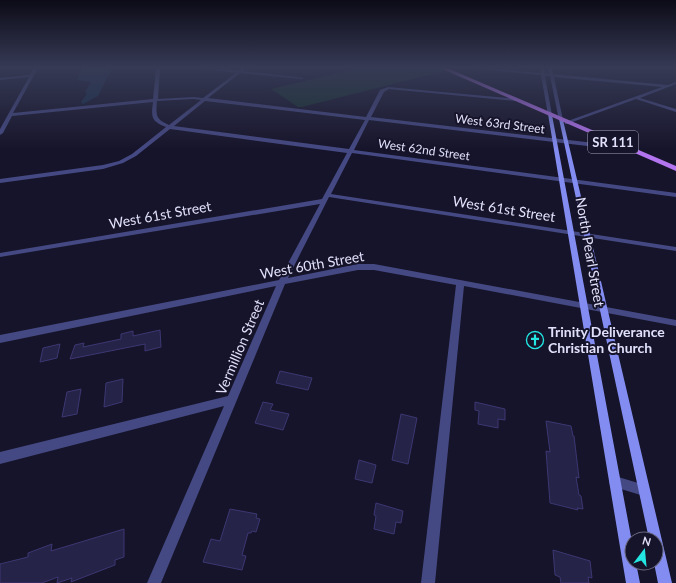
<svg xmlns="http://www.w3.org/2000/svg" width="676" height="583" font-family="Lato,sans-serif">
<rect width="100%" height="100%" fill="#16142a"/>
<!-- green -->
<path fill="#18332f" d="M360,68H436L444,71L302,107H298L271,89Z"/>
<!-- water -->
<path fill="#16304c" d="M82,68H112L98,96L83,104L81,102L87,94L85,92L91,82L77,80Z"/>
<!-- building -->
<path fill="#262349" stroke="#3c3772" d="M160,330L161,347L145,351V344L70,359L75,345L84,343L83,347L121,339V334L133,331V336Z
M60,344L57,358L40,362L43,348Z
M280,371L312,378L308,390L276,383Z
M123,379L122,402L104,407L106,383Z
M81,389L77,414L62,417L67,392Z
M263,402L273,404L270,410L289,414L283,430L255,423Z
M475,402L505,409V420L498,419V428L478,424L479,411L475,410Z
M401,414L417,418L408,464L392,460Z
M546,421L571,426L573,436H574L579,478L576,477L579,495L581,496L583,509L577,508L578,510L550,503L546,451L550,452Z
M359,460L376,465L372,483L355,479Z
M376,503L403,511L401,523L396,522L394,534L374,529L376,516L374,515Z
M230,509L257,514L256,518L260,519L256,532L252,531L251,533H248L242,555L246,556L242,570L203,562L211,539L220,541Z
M124,529V557L115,560V565L71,582L72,578L57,583L58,577L42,583H0V564L28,557V553L52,544L51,551Z
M553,550L590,561L592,578L588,577L589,583H561L560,577L555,575Z"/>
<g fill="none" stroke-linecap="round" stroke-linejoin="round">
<!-- street -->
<path fill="#454983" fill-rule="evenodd" d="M34,68H38L13,113L153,99L156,68H160L158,99L193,97L203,98L236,73L200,68L238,70L241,68H246L243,71L304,78L302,79L240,73L208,98L366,117L380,90L388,87L518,99V100L516,101L389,89L384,92L371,117L629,147L632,149L629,151L369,120L354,150L676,193V197L352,153L331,194L676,247V251L329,197L288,278L358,264H374L676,320V326L464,286L435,583H421L456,285L374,270H358L285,284L161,583H147L224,406L0,464V452L228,396L276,286L0,343V335L279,280L320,204L0,257V253L322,199L347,153L170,129L136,156L123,163L103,169L0,183V179L103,165L119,161L132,154L166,127C151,121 151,117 153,102L12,116L3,133L0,135V129L29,77L0,80V78L30,75ZM193,99L201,100L169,125C155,119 156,115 157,101ZM205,101L365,120L349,149L174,126Z
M471,68H488L541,73L540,68H544L545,73L549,74L548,68H552L553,74L668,85L676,82V84L640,98L676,109V112L636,99L567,124H565V122L662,87L554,77L563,120L561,121L559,120L550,76H545L552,115L550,116L548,115L541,75Z
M615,476L648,486L650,490L648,494L644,496L611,486L609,482L611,478Z"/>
<!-- secondary -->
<path fill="#838cf1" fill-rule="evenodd" d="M548,114L552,115L632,542V563H636L640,583H626Z
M559,119L563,120L672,583H658L654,563H656V539H649Z"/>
<!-- primary -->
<path fill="#b374ef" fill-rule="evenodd" d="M440,68H447L676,166V171Z"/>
</g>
<!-- sky -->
<linearGradient id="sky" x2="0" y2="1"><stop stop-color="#0c0b17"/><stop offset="0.45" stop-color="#363a55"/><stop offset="1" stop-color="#363a55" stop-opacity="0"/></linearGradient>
<rect width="676" height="150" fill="url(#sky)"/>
<!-- icons -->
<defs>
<g id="church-ring" transform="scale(0.9)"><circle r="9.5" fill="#16142a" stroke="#23e6e3" stroke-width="1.5"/><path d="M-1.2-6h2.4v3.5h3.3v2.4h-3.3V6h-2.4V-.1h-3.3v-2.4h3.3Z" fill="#23e6e3"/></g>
</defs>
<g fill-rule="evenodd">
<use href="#church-ring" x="535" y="340"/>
</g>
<g text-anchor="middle" stroke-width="4" stroke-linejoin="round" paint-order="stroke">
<!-- far-street labels -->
<g font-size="12" fill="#e1e1fc" stroke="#16142a">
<text transform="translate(500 124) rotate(7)" y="4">West 63rd Street</text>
<text transform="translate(424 150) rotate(8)" y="4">West 62nd Street</text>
</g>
<!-- shield labels -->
<rect fill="#16142a" stroke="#a4a4bd" stroke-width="1" x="588" y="131" width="50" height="22" rx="3"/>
<g font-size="13" font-weight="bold" fill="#e1e1fc">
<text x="613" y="147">SR 111</text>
</g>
<!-- street labels -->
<g font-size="14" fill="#e1e1fc" stroke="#16142a">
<text transform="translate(504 209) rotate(9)" y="5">West 61st Street</text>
<text transform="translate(160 215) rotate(-10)" y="5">West 61st Street</text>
<text transform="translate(590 252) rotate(80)" y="5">North Pearl Street</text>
<text transform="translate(312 265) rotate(-10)" y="5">West 60th Street</text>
<text transform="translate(240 347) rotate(-67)" y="5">Vermillion Street</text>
</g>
<!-- poi labels -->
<g font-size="14" font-weight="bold" fill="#e1e1fc" stroke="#16142a" text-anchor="start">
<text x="548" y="337">Trinity Deliverance<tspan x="548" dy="16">Christian Church</tspan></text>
</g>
</g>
<!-- north arrow -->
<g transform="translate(644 551) rotate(16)"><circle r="19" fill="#16142a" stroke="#67667e"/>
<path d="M0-3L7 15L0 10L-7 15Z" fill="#23e6e3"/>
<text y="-6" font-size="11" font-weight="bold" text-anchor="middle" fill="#e1e1fc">N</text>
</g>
</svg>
